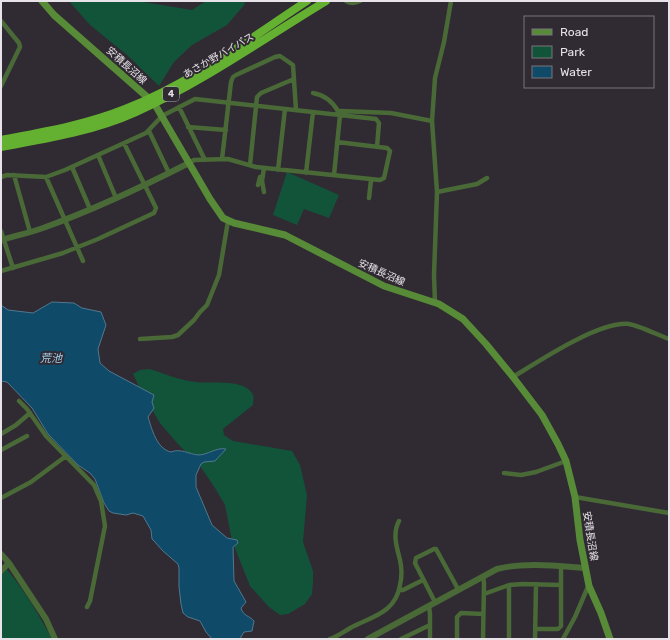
<svg xmlns="http://www.w3.org/2000/svg" width="670" height="640" font-family="Rubik,'Noto Sans JP',sans-serif">
<rect width="100%" height="100%" fill="#302a32"/>
<!-- green -->
<path fill="#12543a" d="M69,1H137L192,10L206,1H244L245,4L227,25L192,45L174,62L159,86L127,55L90,25Z
M287,172L339,195L329,218L304,209L297,225L273,215Z
M150,369C165,374 179,380 195,382C209,384 246,378 253,395C254,398 253,402 253,405L223,429L224,435L233,441L292,451L300,465L307,495L303,542L313,571V581L312,594L305,604L288,614L280,615L269,607L250,586L232,541L225,505L215,488L200,466L177,443L160,423L144,397L133,374L140,370Z
M1,565L4,566C23,588 38,613 52,639H1Z"/>
<!-- water -->
<path fill="#104a69" stroke="#50788f" d="M52,302L74,303L82,308L101,312L106,325L98,349L100,363L109,371L154,395L152,402L154,408L148,417C152,430 157,449 171,452C180,448 189,454 198,455C208,455 216,447 226,449L215,461L204,462L201,464L196,475V487L212,525L227,538L237,540L238,543L233,547L234,581L246,602L241,608C243,616 250,616 254,621L252,631L244,632L242,635L240,639H212L206,632L200,621L188,617L183,613L181,604L179,587V568L178,564L163,551L154,541L152,539L151,530L143,516L133,513L126,515L113,513L109,511L104,503L95,479L90,473L78,465L48,434L32,408L7,382L1,381V305L8,310L33,313Z"/>
<g fill="none" stroke-linecap="round" stroke-linejoin="round">
<!-- minor -->
<path stroke="#496937" stroke-width="4.5" d="M346,1C351,4 356,3 360,1
M1,21L19,43L20,47L1,86
M313,93C325,95 332,101 338,111
M179,107L205,160
M337,114L338,111H341L391,113L432,121
M188,127L226,130
M149,131L169,173
M98,155L116,198
M222,159L231,82L233,77L236,75L275,57L280,56L293,65L296,110
M189,163L194,160L228,159L256,167L380,180L384,178L390,151L387,148L337,142
M250,165L257,97L261,93L294,79
M72,167L90,209
M278,170L285,109
M306,173L313,112
M14,175L30,232
M334,175L340,115
M1,177L7,175L46,177L65,170L146,133L162,116L195,99L376,119L379,123L377,147
M46,177L83,261
M258,185L260,177
M264,192L262,181L264,168
M437,192L477,184L487,178
M369,198L371,180
M1,231L13,268
M1,271L63,253L98,239L154,213L156,208L124,143
M435,303L434,275L437,192L432,121L435,78L444,42L451,1
M140,339L172,337L178,335L194,320L200,312L207,305L219,275L228,221
M513,377C539,361 599,321 629,324C640,326 658,335 669,339
M19,401L27,409L46,436L94,485L101,501L105,526L90,601L87,607
M1,434L16,425L30,413
M1,450L27,436
M504,473L521,475L536,472L566,461
M575,497L669,513
M1,498L31,482L66,456
M483,576L484,583L483,639
M399,590H403L423,580
M484,594L509,585L523,584L561,585
M435,602L417,567L415,563L416,558L434,549H436L458,589
M429,606L430,614V639
M535,629H558L561,626V566
M330,639C339,636 346,630 354,626C375,616 396,611 400,585C402,577 402,569 400,560C397,548 392,534 399,521
M401,639L430,625
M457,639V617L461,613L483,614
M509,639V585
M535,639L536,584
M563,639L575,617L587,589L589,586"/>
<!-- tertiary -->
<path stroke="#496937" stroke-width="6" d="M1,240C15,236 29,233 43,228C93,210 142,187 189,163
M1,554L9,563L46,619L55,639
M1,571L9,563
M368,639L497,569C524,562 558,566 586,568"/>
<!-- secondary -->
<path stroke="#578b37" stroke-width="7" d="M42,1L54,15L154,103L210,199L223,218L234,223L285,235L384,286L439,304L463,319L486,344L513,377L542,415L558,444L566,461L575,497L580,540L589,586L601,613L610,639"/>
<!-- trunk -->
<path stroke="#64b031" stroke-width="8" d="M1,140C43,132 85,125 125,109C191,83 248,40 307,1
M1,147C46,139 94,131 136,112C203,82 263,39 326,1"/>
</g>
<g text-anchor="middle" stroke-width="4" stroke-linejoin="round" paint-order="stroke">
<!-- shield labels -->
<rect fill="#302a32" stroke="#b0acb1" stroke-width="1" x="163" y="87" width="16" height="14" rx="3"/>
<g font-size="9" font-weight="bold" fill="#e7e3e8">
<text x="171" y="97">4</text>
</g>
<!-- street labels -->
<g font-size="10" fill="#e7e3e8" stroke="#302a32">
<text transform="translate(218 55) rotate(-30)" y="4">あさか野バイパス</text>
<text transform="translate(127 65) rotate(42)" y="4">安積長沼線</text>
<text transform="translate(382 272) rotate(24)" y="4">安積長沼線</text>
<text transform="translate(591 536) rotate(81)" y="4">安積長沼線</text>
</g>
<!-- water labels -->
<g font-size="11" font-style="italic" fill="#a7d3f2" stroke="#302a32">
<text x="51" y="362">荒池</text>
</g>
</g>
<!-- border -->
<rect width="670" height="640" fill="none" stroke="#e7e3e8" stroke-width="4"/>
<!-- legend -->
<rect x="524" y="16" width="130" height="72" fill="#302a32" stroke="#79747b"/>
<rect x="532" y="29" width="20" height="6" fill="#578b37" stroke="#79747b"/>
<text x="560" y="36" font-size="12" fill="#e7e3e8">Road</text>
<rect x="532" y="46" width="20" height="12" fill="#12543a" stroke="#79747b"/>
<text x="560" y="56" font-size="12" fill="#e7e3e8">Park</text>
<rect x="532" y="66" width="20" height="12" fill="#104a69" stroke="#79747b"/>
<text x="560" y="76" font-size="12" fill="#e7e3e8">Water</text>
</svg>
